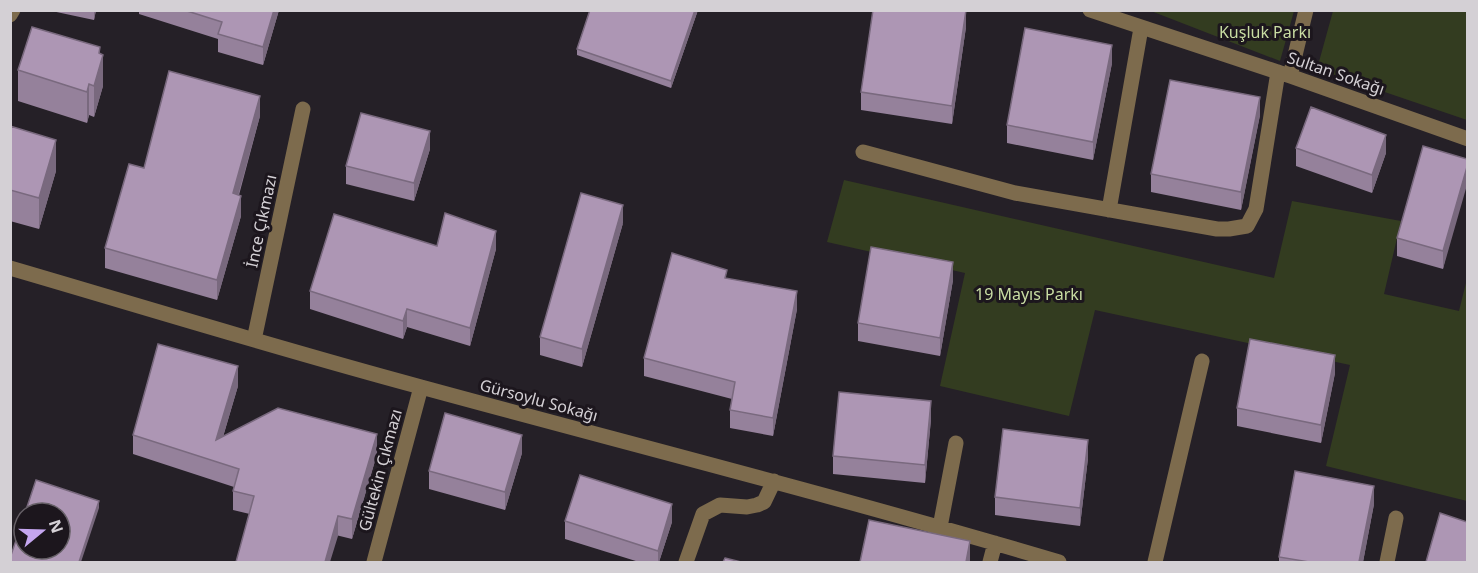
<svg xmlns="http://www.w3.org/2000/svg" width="1478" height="573" font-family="'Noto Sans',sans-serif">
<rect width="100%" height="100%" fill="#252027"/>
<!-- green -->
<path fill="#333c20" d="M1151,11H1294L1280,61Z
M1333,11H1467V120L1317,69Z
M844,180L1274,278L1292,201L1401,221L1384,294L1459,311L1467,279V501L1326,466L1350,365L1095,310L1069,416L940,386L965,273L827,242Z"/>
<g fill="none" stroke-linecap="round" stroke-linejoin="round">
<!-- minor -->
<path stroke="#7d6b4d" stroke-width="15" d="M1090,10L1290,76L1468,139
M10,15L13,10
M1290,76L1306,10
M863,152L1015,193L1217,229H1229L1247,226L1256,209L1278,72
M1109,210L1141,28
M10,268C147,308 283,350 421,387C634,445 847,499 1059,562
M254,340L303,109
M940,527L956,443
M374,562L421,387
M686,562L703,514L720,505L747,507L757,505L764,502L774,481
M990,562L995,543
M1155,562L1202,361
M1387,562L1396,518"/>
</g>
<!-- wall -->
<path fill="#95819b" d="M47,10H96L94,20Z
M139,10H279L263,65L218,52V39L139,14Z
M698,10L671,88L577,55V49Z
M966,27L952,124L861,110V92Z
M100,54L103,86L94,117L89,115L87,123L18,101V70Z
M1112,63L1093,160L1007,143V125Z
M1260,115L1241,210L1151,192V174Z
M260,116L239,195L241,216L217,300L105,268V248L144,168Z
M10,126L56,171L39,229L10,221Z
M1296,148L1386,153L1372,193L1296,166Z
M430,149L414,201L346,184V166Z
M1467,159L1443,269L1397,256V238Z
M623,223L582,367L540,355V337Z
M437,246L496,249L470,346L407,327L403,339L310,309V291Z
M727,278L797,309L773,436L730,428V410L732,399L644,376V358Z
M953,280L940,356L858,341V323Z
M1335,373L1321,443L1237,426V408Z
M238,386L223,437L377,454L352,539L233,510V491L234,487L133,454V435Z
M931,419L925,483L833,474V456Z
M522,453L505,510L429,489V471Z
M1088,458L1080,526L995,515V497Z
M1374,504L1363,562H1279V557Z
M565,521L672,522L659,562H639L565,539Z"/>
<!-- shaded-wall -->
<path fill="#79697e" d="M94,10H96L94,20Z
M274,10H279L263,65V47Z
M695,10H698L671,88V81Z
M966,10V27L952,124V106Z
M1112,45V63L1093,160V142Z
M100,47V66L103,55V86L94,117V86Z
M89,84V115L87,123V92Z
M260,96V116L233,214V193Z
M1260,97V115L1241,210V192Z
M430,131V149L414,201V183Z
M1386,135V153L1372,193V175Z
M56,140V171L39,229V198Z
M1467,167V185L1443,269V251Z
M241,196V216L217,300V280Z
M623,205V223L582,367V349Z
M496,231V249L470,346V328Z
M953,262V280L940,356V338Z
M797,291V309L773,436V418Z
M407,309V327L403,339V321Z
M1335,355V373L1321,443V425Z
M238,366V386L216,460V440Z
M931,401V419L925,483V465Z
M377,434V454L352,539V519Z
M522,435V453L505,510V492Z
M1088,440V458L1080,526V508Z
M1374,486V504L1363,562H1359Z
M99,501V508L81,562H79Z
M672,504V522L659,562H658V551Z
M338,516V536L330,562H325Z
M970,541V562H966Z"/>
<!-- building -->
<path fill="#ad96b4" stroke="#79697e" stroke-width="1.5" d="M184,10H274L263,47L218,34L222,22Z
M590,10H695L671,81L577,49Z
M873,10H966L952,106L861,92Z
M32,27L100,47L99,53L103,55L94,86L89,84L87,92L18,70Z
M1025,28L1112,45L1093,142L1007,125Z
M169,71L260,96L233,193L241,196L217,280L105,248L129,164L144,168Z
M1170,80L1260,97L1241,192L1151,174Z
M1311,107L1386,135L1372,175L1296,148Z
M361,113L430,131L414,183L346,166Z
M10,126L56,140L39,198L10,190Z
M1423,146L1467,159V167L1443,251L1397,238Z
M581,193L623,205L582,349L540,337Z
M445,213L496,231L470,328L407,309L403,321L310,291L334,214L437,246Z
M871,247L953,262L940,338L858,323Z
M672,253L727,270L725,278L797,291L773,418L730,410L735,382L644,358Z
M1250,339L1335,355L1321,425L1237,408Z
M158,344L238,366L216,440L278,408L377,434L352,519L338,516L325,562H236L254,496L233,491L239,469L133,435Z
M839,392L931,401L925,465L833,456Z
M445,413L522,435L505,492L429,471Z
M1003,429L1088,440L1080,508L995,497Z
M1295,471L1374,486L1359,562H1309L1279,557Z
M580,475L672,504L658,551L565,521Z
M36,480L99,501L79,562H10V558L24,517V549H60V513H25Z
M1440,513L1467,522V562H1426Z
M869,520L970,541L966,562H860Z
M725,558L741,562H723Z"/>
<g text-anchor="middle" stroke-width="6" stroke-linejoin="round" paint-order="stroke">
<!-- park labels -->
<g font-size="16" fill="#c9dda3" stroke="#1c161d">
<text x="1265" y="38">Kuşluk Parkı</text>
<text x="1029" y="300">19 Mayıs Parkı</text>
</g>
<!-- street labels -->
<g font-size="16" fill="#d4d0d5" stroke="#1c161d">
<text transform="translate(1336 73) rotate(19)" y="6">Sultan Sokağı</text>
<text transform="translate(261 221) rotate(-78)" y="6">İnce Çıkmazı</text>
<text transform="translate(539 400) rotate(15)" y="6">Gürsoylu Sokağı</text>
<text transform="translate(380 470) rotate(-75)" y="6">Gültekin Çıkmazı</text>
</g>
</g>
<!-- border -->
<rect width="1478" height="573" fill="none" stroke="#d4d0d5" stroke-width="24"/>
<!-- north arrow -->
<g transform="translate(42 531) rotate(71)"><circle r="28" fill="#1c161d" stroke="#666067" stroke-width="1.5"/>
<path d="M0-4.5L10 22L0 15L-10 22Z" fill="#c5a6f0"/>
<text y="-9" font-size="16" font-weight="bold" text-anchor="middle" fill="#d4d0d5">N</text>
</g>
</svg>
